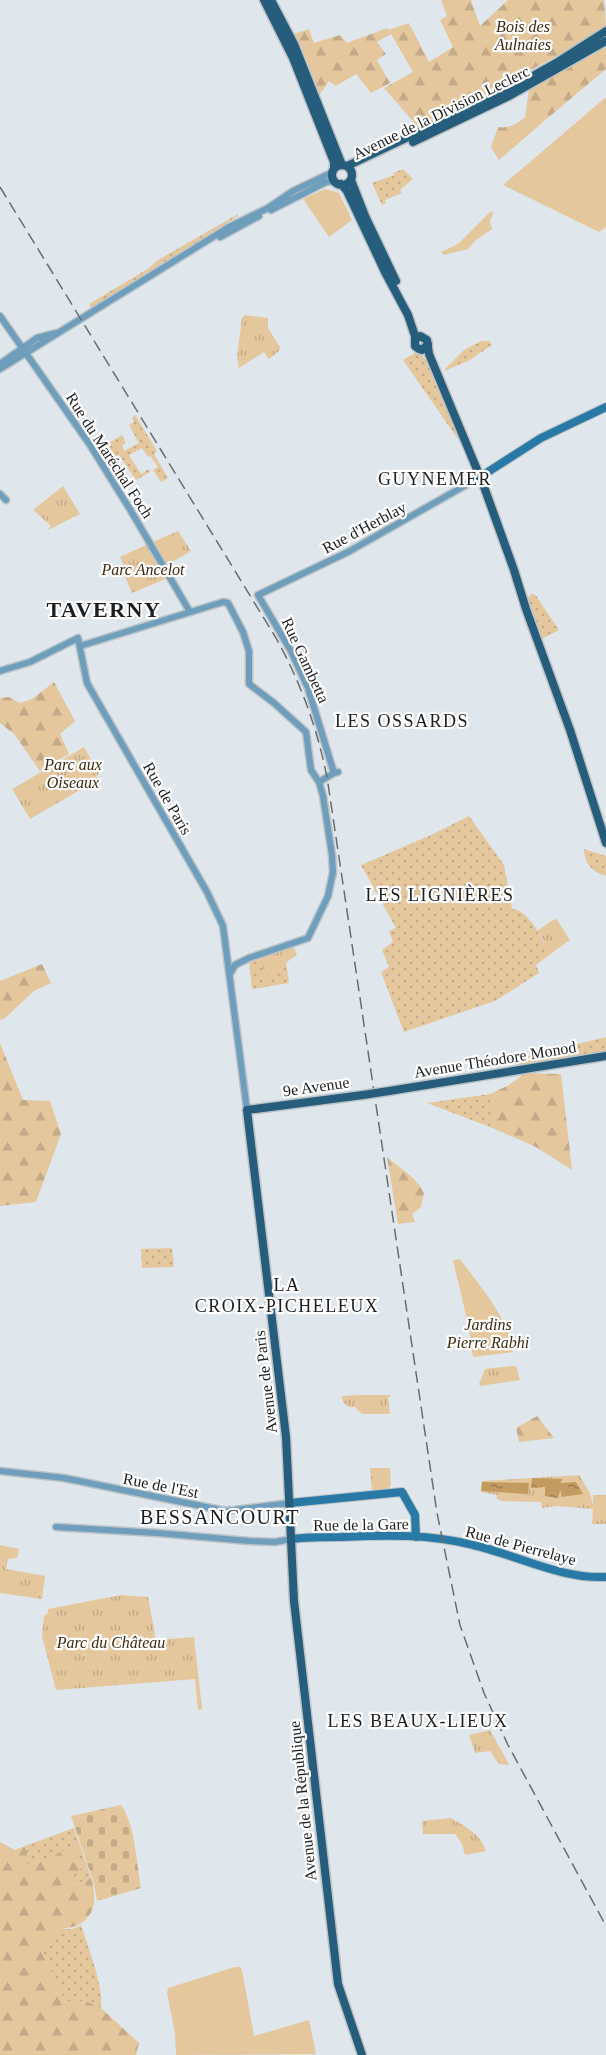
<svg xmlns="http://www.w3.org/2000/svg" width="606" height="2055" font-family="'Times New Roman',serif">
<defs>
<pattern id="grass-dots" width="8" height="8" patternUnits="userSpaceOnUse" patternTransform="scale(1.5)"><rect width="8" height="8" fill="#e5c79e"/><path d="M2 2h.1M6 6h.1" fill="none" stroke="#c4aa88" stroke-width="1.8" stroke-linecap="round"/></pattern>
<pattern id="forest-firs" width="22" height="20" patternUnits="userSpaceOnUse" patternTransform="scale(1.5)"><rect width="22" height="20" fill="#e5c79e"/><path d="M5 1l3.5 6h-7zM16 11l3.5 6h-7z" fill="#c4aa88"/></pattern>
<pattern id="cemetery-stones" width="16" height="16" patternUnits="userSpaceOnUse" patternTransform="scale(1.5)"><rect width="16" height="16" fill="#e5c79e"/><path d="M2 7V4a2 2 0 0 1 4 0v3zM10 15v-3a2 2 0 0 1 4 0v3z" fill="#c4aa88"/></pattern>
<pattern id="park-tufts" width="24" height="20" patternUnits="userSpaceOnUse" patternTransform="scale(1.5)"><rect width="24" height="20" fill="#e5c79e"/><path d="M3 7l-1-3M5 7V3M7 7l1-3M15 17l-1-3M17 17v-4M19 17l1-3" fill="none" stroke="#c4aa88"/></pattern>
<pattern id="water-ripples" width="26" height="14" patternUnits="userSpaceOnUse" patternTransform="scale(1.5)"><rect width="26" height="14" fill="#c39a5f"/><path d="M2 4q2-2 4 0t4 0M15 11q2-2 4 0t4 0" fill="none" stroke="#9e7d4e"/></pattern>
</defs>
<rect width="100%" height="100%" fill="#dfe7ec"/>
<!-- grass -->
<path fill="url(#grass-dots)" d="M403,169L413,179L400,190L402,193L385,200L386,203L382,205L372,183L394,175L393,173Z
M238,214V216L225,224L223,228L92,310L89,304L149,268L158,260Z
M481,341H489L492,345L468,361L445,371V369L464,350Z
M415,353H420L429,364L463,442H460L403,360Z
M135,415L157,451L154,454L168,478L161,482L153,470L158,467L150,456L148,457L142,448L129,455L141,474L149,469L150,472L136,480L119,455L113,459L104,446L122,435L126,443L122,446L124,451L139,443L129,425L134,422L132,418Z
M531,594H534L537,597L559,630L542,639L528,598Z
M469,816L504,865L512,909C527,908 545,941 549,955L536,965L539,973L495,1001L404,1032L381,972L389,967L382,950L393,942L389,931L396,928L361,865L429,836Z
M584,849L606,856V876C592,872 584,863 584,849Z
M261,958L266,976L286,962L289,983L252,989L249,962Z
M606,1037V1052L520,1065L503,1062Z
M490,1094V1127L427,1103Z
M172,1248L174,1267L142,1268L141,1249Z
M74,1828L91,1878L75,1885L69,1879L54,1856L27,1865V1851L25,1846Z
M81,1925C88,1947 104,1987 101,2008L86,2001H65L41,1951L59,1929H72Z"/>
<!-- forest -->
<path fill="url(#forest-firs)" d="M441,0H471L480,26L508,0H604L606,27L600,33L491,91L417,126L384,88L413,72L391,34L377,42L386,54L377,60L390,83L371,93L356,74L336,86L329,81L318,97L293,34L309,29L314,43L340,35L347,43L387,28L388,30L409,23L429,62L453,47L440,20L447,16Z
M606,45V69L549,117L543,114L530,122L495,154L491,147L498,127C509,129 517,124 525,117L529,90Z
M54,682L75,721L60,734L69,754L40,771L14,734L0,723V698L9,697L20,703L32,699Z
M42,964L51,983L34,991L5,1018L0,1020V981Z
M0,1043L23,1100L50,1101L61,1134L36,1202L0,1206Z
M525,1073L561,1074L572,1170L536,1147L490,1127V1094L509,1085Z
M387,1157C400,1169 416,1176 424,1193L421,1207L412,1214L415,1222L398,1224Z
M537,1416L554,1438L519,1442L516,1428Z
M0,1842L15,1850L25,1846L27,1851V1864L54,1856L61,1851L78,1850L82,1868L69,1879L75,1885L91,1878C100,1906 91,1928 59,1929L41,1951L65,2001H86L101,2008L139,2043L136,2055H0Z"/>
<!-- cemetery -->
<path fill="url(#cemetery-stones)" d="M121,1805C136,1827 136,1861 141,1888L97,1901L94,1884L71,1816Z"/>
<!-- park -->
<path fill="url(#park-tufts)" d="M543,114L549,117L499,160L495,154L530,122Z
M491,211L493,214L490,221L492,229L476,240L468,249L444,255L441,252L458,244Z
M245,315L268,318V328L280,347L279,351L269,359L264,352L239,368L237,357L242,318Z
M63,486L80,514L46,531L51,526L33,510Z
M178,531L191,551L167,565L153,542Z
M148,544L168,578L132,593L123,572L126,571L120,557Z
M84,747L99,774L96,776L99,779L30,819L12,789Z
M556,918L570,940L549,955L542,945L545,942L537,931Z
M294,947L297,955L265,977L261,958Z
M513,1366H516L520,1380L480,1386L479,1384L485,1369Z
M357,1395H391L388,1398L390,1414H362L355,1407H349L343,1402L342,1396Z
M370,1468H390L391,1484L389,1489L372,1491Z
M579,1475L590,1493L593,1505V1495H606V1524H592L593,1509L557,1506L542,1508L541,1502L502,1501L497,1499V1495L481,1492L482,1481Z
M0,1545L19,1549L17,1558L8,1559L6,1569L45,1576L42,1599L0,1593Z
M121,1595L148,1597L156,1640L194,1637L202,1709L198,1710L195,1679L56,1690L42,1636L44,1616L48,1613V1609Z
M490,1730L509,1764L507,1765L499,1764L490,1751L475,1753L469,1735Z
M451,1818C466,1827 481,1834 486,1851L465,1855L462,1844L455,1834H423L422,1821Z"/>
<!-- garden -->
<path fill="#e5c79e" d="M606,97V227L599,232L503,185Z
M325,189L339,193L352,220L329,237L303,199Z
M460,1259C481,1288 507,1315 513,1352L473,1357L468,1324L453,1260Z
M235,1967H240L242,1970L254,2036L309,2020L316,2054L176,2055L175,2033L167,1993L168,1988Z"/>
<!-- water -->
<path fill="url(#water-ripples)" d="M532,1478L562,1479L561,1483L576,1482L583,1494L561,1497L562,1491H560L558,1498L545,1496V1487L531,1488Z
M482,1482L529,1483L528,1494L481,1491Z"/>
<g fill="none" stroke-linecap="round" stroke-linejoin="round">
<!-- tertiary casing -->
<g stroke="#bcc3c7" stroke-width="9">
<path id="tertiary" d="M271,210L326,182L335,181
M220,237L259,216
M0,316L90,445L131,511L190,612
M0,364L37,338L56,333
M0,369L229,227L268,208L293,191L333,172
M0,494L6,500
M80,646L223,602L228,603L243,632L249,651V684L274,703L306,732L311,770L319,782L323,796L332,855L333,872L328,896L308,938L249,958L235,965L230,974
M0,671L30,662L78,638L87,683L207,892L223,926L247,1110
M334,773L308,688L291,651L258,595L348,552L480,477
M319,782L334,773L338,772
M0,1471L64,1478L226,1511L290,1503
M56,1527L157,1533L249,1541L275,1542L292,1539"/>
</g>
<!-- secondary casing -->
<g stroke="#bcc3c7" stroke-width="10">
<path id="secondary" d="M480,477L541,438L606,407
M290,1503L402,1492L415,1515L416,1537
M292,1539C308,1537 325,1537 342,1537C385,1535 431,1534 473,1545C517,1555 560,1579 606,1577"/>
</g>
<!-- primary casing -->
<g stroke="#bcc3c7" stroke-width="11">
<path id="primary" d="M264,0L293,58L334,162V169
M271,0L294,44L342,165
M413,142L509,96L606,41
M332 175a10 10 0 1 1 20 0a10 10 0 1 1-20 0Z
M347,166L508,90L556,63L606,31
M351,180L365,216L396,281
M341,184L347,191L385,272L408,315L415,336V346L419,349L422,350L428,344
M415,340L420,336L427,340L429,354L483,484L514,570L526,609L570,730L606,843
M389,1091L606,1056
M362,2055L338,1984L294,1601L286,1437L247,1110L363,1095"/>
</g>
<!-- tertiary -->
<use href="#tertiary" stroke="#6e9ebc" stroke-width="6"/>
<!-- secondary -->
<use href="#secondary" stroke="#2979a6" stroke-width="8"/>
<!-- primary -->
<use href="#primary" stroke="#265c7c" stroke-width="8"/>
<!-- rail -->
<path stroke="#696d70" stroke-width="1.5" stroke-dasharray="12 6" stroke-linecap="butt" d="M0,187L276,638C301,683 317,728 327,777L437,1513L460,1625L484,1693L508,1745L606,1926"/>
<!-- primary-bridge casing -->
<g stroke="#bcc3c7" stroke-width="11" stroke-linecap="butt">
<path id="primary-bridge" d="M363,1095L389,1091"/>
</g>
<!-- primary-bridge -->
<use href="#primary-bridge" stroke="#265c7c" stroke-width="8"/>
</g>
<g text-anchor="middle" stroke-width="4.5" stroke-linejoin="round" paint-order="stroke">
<!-- park labels -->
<g font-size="16" font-style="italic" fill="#3d2b11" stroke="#fff">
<text x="523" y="32">Bois des<tspan x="523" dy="18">Aulnaies</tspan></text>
<text x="143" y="575">Parc Ancelot</text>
<text x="73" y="770">Parc aux<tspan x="73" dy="18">Oiseaux</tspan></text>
<text x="488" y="1330">Jardins<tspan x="488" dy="18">Pierre Rabhi</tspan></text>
<text x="111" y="1648">Parc du Château</text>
</g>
<!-- street labels -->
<g font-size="16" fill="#1c1e20" stroke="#fff">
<text transform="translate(441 112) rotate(-26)" y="6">Avenue de la Division Leclerc</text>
<text transform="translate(110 455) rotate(57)" y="6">Rue du Maréchal Foch</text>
<text transform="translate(364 527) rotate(-28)" y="6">Rue d'Herblay</text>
<text transform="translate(306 660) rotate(65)" y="6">Rue Gambetta</text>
<text transform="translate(168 798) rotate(60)" y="6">Rue de Paris</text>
<text transform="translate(495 1059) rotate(-9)" y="6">Avenue Théodore Monod</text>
<text transform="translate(316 1086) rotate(-8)" y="6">9e Avenue</text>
<text transform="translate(265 1382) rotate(-97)" y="6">Avenue de Paris</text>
<text transform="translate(161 1485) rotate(11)" y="6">Rue de l'Est</text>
<text transform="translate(361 1524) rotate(-1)" y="6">Rue de la Gare</text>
<text transform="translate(521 1545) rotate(15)" y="6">Rue de Pierrelaye</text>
<text transform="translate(302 1801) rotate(-96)" y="6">Avenue de la République</text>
</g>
<!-- neighbourhood labels -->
<g font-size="18" letter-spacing="1.5" fill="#1c1e20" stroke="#fff">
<text x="435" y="485">GUYNEMER</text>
<text x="402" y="727">LES OSSARDS</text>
<text x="440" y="901">LES LIGNIÈRES</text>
<text x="287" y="1291">LA<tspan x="287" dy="21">CROIX-PICHELEUX</tspan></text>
<text x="418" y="1727">LES BEAUX-LIEUX</text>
</g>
<!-- quarter labels -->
<g font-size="20" letter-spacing="1.5" fill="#1c1e20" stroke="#fff">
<text x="220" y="1524">BESSANCOURT</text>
</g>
<!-- district labels -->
<g font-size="22" font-weight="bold" letter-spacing="1.5" fill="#1c1e20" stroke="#fff">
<text x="104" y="617">TAVERNY</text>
</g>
</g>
</svg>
